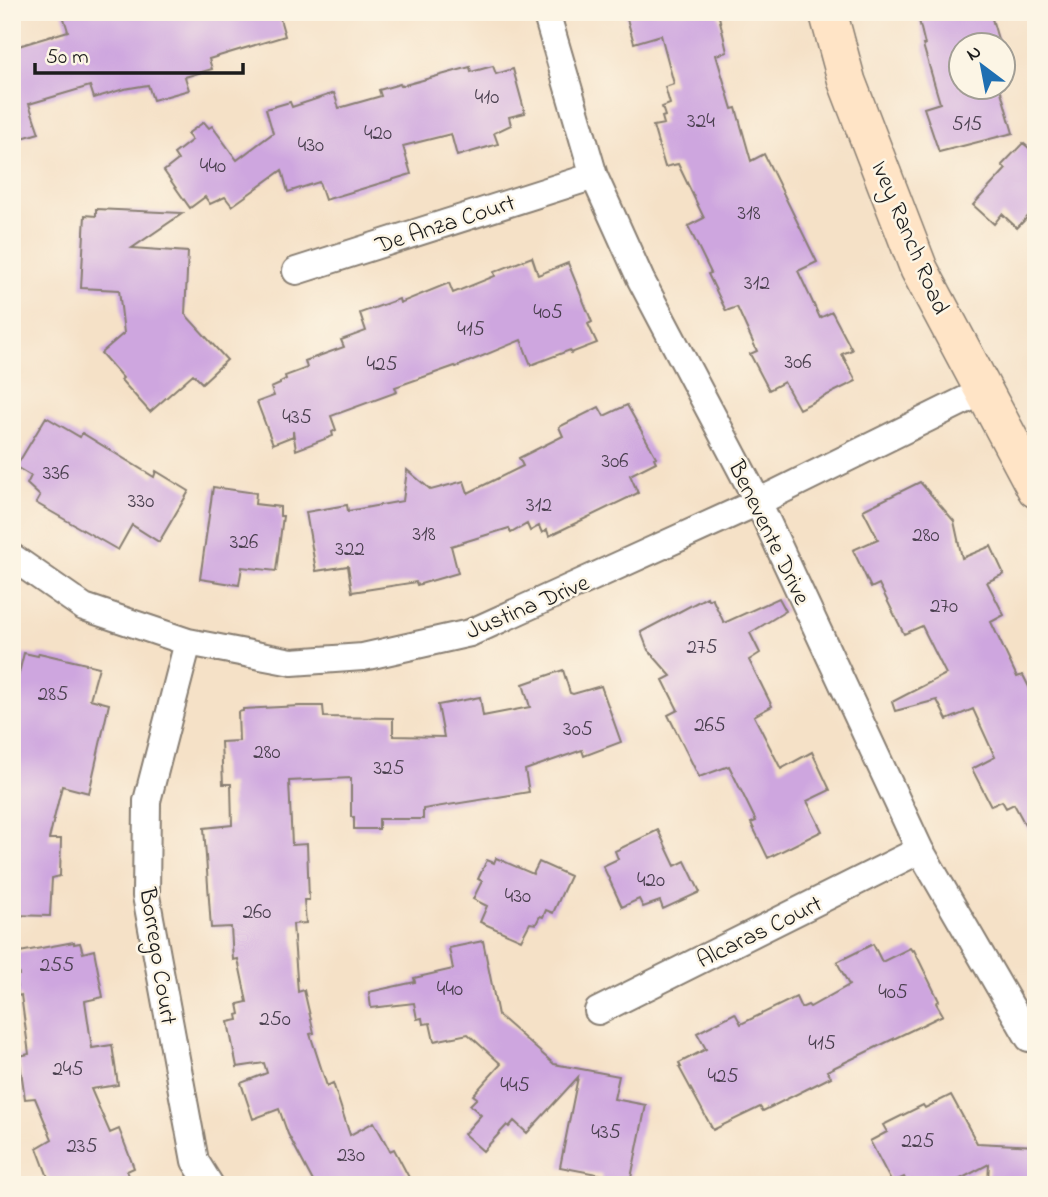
<svg xmlns="http://www.w3.org/2000/svg" width="1048" height="1197" font-family="'Indie Flower',sans-serif">
<rect width="100%" height="100%" fill="#fcf5e5"/>
<filter id="ink" filterUnits="userSpaceOnUse"><feTurbulence type="fractalNoise" baseFrequency=".0143" numOctaves="2"/><feDisplacementMap in="SourceGraphic" scale="14" xChannelSelector="R" yChannelSelector="G"/><feConvolveMatrix kernelMatrix="1 2 1 2 8 2 1 2 1" color-interpolation-filters="sRGB"/></filter>
<filter id="wash" filterUnits="userSpaceOnUse"><feTurbulence type="fractalNoise" baseFrequency=".00686" numOctaves="4" result="noise"/><feDisplacementMap in="SourceGraphic" scale="28" xChannelSelector="R" yChannelSelector="G"/><feGaussianBlur stdDeviation="1.57" result="paint"/><feColorMatrix in="noise" values="0 0 0 0 0 0 0 0 0 0 0 0 0 0 0 0 0 1.4 0 .05"/><feComposite in="paint" operator="in"/></filter>
<g filter="url(#wash)">
<rect width="100%" height="100%" fill="#f5e1c7"/>
<g id="blocks">
<!-- building -->
<path fill="#cea6df" d="M62,12H278L285,36L209,59L212,69L185,77L189,90L153,100L148,85L124,89L94,98L90,86L29,104L39,133L12,141V48L68,31Z
M625,12H718L727,52L716,55L732,109L736,108L751,161L764,154L817,262L798,271L820,318L832,312L852,350L842,354L856,381L799,409L784,382L769,390L750,354L757,351L737,307L726,311L708,274L711,273L688,226L704,218L678,164L665,167L653,126L664,124L662,117L665,116L662,107L670,104L665,87L674,84L661,35L634,43Z
M917,12H990L1000,46H961V88H1000L1013,133L939,152L924,108L940,103L923,45H925Z
M493,66L496,74L513,69L525,113L509,117L511,125L494,133L498,144L457,156L451,134L403,146L411,174L325,200L319,182L288,192L282,170L232,206L225,197L210,204L205,197L190,208L164,171L178,160L174,154L192,140L187,134L204,122L209,128L212,126L237,160L273,133L266,109L290,102L292,107L334,93L339,108L381,96L379,90L400,84L401,86L470,67L471,72Z
M1023,143L1036,154V208L1017,228L1002,214L994,224L973,205L1006,169L1002,165Z
M96,209L183,213L132,248L188,252L185,314L227,360L202,383L193,374L150,412L121,380L123,378L101,353L124,333L119,290L81,288L85,215L96,216Z
M532,257L538,275L568,263L592,322L588,324L597,343L571,353L570,350L531,365L521,340L456,367L455,366L395,387L397,392L331,416L336,430L332,432L333,436L296,450L293,431V436L273,444L257,402L274,396L271,388L280,384V382L286,379L285,376L307,368L305,361L344,347L341,340L366,331L360,313L399,299L400,303L449,283L453,293L495,276L494,272Z
M627,405L656,457L654,458L656,462L630,475L638,493L549,536L547,530L542,533L539,526L530,531L527,524L511,533L509,528L451,546L458,573L417,585L416,582L352,592L348,566L316,571L306,512L347,505L348,511L403,501L407,470L431,490L464,481L468,493L523,466L519,458L563,436L559,427L599,407L604,416Z
M46,417L80,437L82,433L154,477L156,471L189,491L159,542L132,525L118,550L36,503L40,496L27,484L31,476L16,467Z
M920,482L954,521L962,558L991,546L1004,574L987,582L1004,615L991,622L1017,677L1023,675L1036,701V845L1014,804L1006,808L1002,801L991,806L972,769L995,757L973,709L947,720L937,700L895,711L892,702L946,674L922,626L904,634L879,584L871,588L853,550L878,539L863,510Z
M213,487L256,493L255,504L280,507V516H283L276,571L242,567L239,585L200,579Z
M707,597L708,600L712,598L724,623L779,598L786,611L750,633L760,653L749,660L772,706L754,716L781,769L812,752L830,790L807,801L822,831L768,858L751,823L756,821L729,766L699,777L668,715L678,710L663,680L671,676L648,650L641,632Z
M24,653L38,656L39,653L99,667L90,699L109,704L89,793L62,786L49,839H61L60,876L52,878L50,916L12,915V701Z
M563,670L570,693L573,694L601,686L621,742L584,756L582,750L525,770L529,792L423,809V819H379V829H354V817H351V778L289,781L292,845L307,844L309,900H304L306,923L293,924L298,992L304,990L314,1033L310,1034L327,1086L333,1083L350,1135L374,1122L390,1151L394,1149L413,1185H315L288,1134L279,1109L253,1119L241,1083L267,1073L264,1063L237,1067L228,1022L238,1020L237,1015L240,1014L238,1004L247,1002L238,959L233,960L231,927L211,928L204,828L232,825L231,784H223L221,742L239,741L238,712L243,711V709L300,706H323L324,717L393,718V736L444,737L438,705L480,697L483,716L530,707L523,684Z
M658,830L675,866L685,861L700,892L663,909L660,901L643,907L639,899L622,907L603,866L618,859L615,851Z
M496,858L533,874L539,862L570,876L553,913L546,910L543,917L540,916L536,924L530,923L521,940L480,922L487,906L473,899L482,881L478,879L487,860L494,863Z
M483,941L498,1015L554,1064L619,1076L614,1099L646,1105L631,1178L620,1183L601,1180L602,1175L560,1167L578,1077L527,1133L514,1121L509,1127L507,1125L483,1151L464,1134L481,1115L470,1105L477,1098L473,1095L501,1064L468,1034L434,1041L430,1023L423,1024L422,1018L417,1019L414,1003L371,1008L369,992L415,982L414,978L453,969L449,948Z
M74,942V944L80,943L83,953L94,950L103,997L85,1001L92,1048L112,1045L118,1085L91,1089L110,1133L119,1129L134,1168L127,1171L133,1185H51L37,1148L52,1139L35,1098L25,1099L19,1056L29,1054L21,995L18,996L15,976L19,975L14,953Z
M873,944L882,962L910,948L912,951L914,950L939,1001L936,1003L943,1015L827,1071L831,1077L763,1111L760,1107L713,1130L679,1067H681L679,1063L706,1049L697,1033L735,1013L741,1024L796,997L801,1008L808,1005L810,1007L849,985L837,962Z
M951,1095L977,1143L1036,1146V1185H1001L1002,1180H988L989,1164L949,1185H915L912,1180L907,1183L904,1177L892,1183L870,1141L887,1132L883,1125L923,1105L925,1108Z"/>
</g>
</g>
<g filter="url(#ink)">
<use href="#blocks" fill-opacity="0" stroke="#887e72" stroke-width="2"/>
<g fill="none" stroke-linecap="round" stroke-linejoin="round">
<!-- street casing -->
<g stroke="#887e72" stroke-width="30">
<path id="street" d="M546,12L594,176L641,280L758,502L920,850L1029,1038
M296,271L594,176
M12,557L84,607L188,642L292,662L363,657L470,633L758,502L983,391
M188,642L147,801L146,896L195,1161L210,1185
M598,1011L920,850"/>
</g>
<!-- secondary casing -->
<g stroke="#887e72" stroke-width="40">
<path id="secondary" d="M828,12L847,82L919,269L1036,489"/>
</g>
<!-- street -->
<use href="#street" stroke="#fff" stroke-width="26"/>
<!-- secondary -->
<use href="#secondary" stroke="#ffe4c6" stroke-width="37"/>
</g>
</g>
<g text-anchor="middle" stroke-width="5" stroke-linejoin="round" paint-order="stroke">
<!-- number labels -->
<g font-size="21" fill="#483e4d">
<text x="487" y="103">410</text>
<text x="701" y="127">324</text>
<text x="967" y="130">515</text>
<text x="378" y="139">420</text>
<text x="311" y="151">430</text>
<text x="213" y="172">440</text>
<text x="749" y="219">318</text>
<text x="757" y="289">312</text>
<text x="548" y="318">405</text>
<text x="471" y="335">415</text>
<text x="798" y="368">306</text>
<text x="382" y="370">425</text>
<text x="297" y="423">435</text>
<text x="615" y="467">306</text>
<text x="56" y="479">336</text>
<text x="141" y="507">330</text>
<text x="539" y="511">312</text>
<text x="424" y="540">318</text>
<text x="926" y="541">280</text>
<text x="244" y="548">326</text>
<text x="350" y="555">322</text>
<text x="944" y="612">270</text>
<text x="702" y="653">275</text>
<text x="53" y="700">285</text>
<text x="710" y="731">265</text>
<text x="578" y="735">305</text>
<text x="267" y="758">280</text>
<text x="389" y="774">325</text>
<text x="651" y="886">420</text>
<text x="518" y="902">430</text>
<text x="257" y="918">260</text>
<text x="57" y="971">255</text>
<text x="450" y="995">440</text>
<text x="893" y="998">405</text>
<text x="275" y="1025">250</text>
<text x="822" y="1049">415</text>
<text x="68" y="1075">245</text>
<text x="723" y="1082">425</text>
<text x="515" y="1091">445</text>
<text x="606" y="1138">435</text>
<text x="918" y="1147">225</text>
<text x="82" y="1152">235</text>
<text x="351" y="1161">230</text>
</g>
<!-- street labels -->
<g font-size="24" fill="#1c1c1c" stroke="#fcf5e5">
<text transform="translate(445 223) rotate(-18)" y="8">De Anza Court</text>
<text transform="translate(911 237) rotate(67)" y="8">Ivey Ranch Road</text>
<text transform="translate(770 532) rotate(64)" y="8">Benevente Drive</text>
<text transform="translate(527 606) rotate(-23)" y="8">Justina Drive</text>
<text transform="translate(759 931) rotate(-26)" y="8">Alcaras Court</text>
<text transform="translate(159 956) rotate(81)" y="8">Borrego Court</text>
</g>
</g>
<!-- margin -->
<rect width="1048" height="1197" fill="none" stroke="#fcf5e5" stroke-width="42"/>
<!-- north arrow -->
<g transform="translate(982 66) rotate(328)"><circle r="33" fill="#fcf5e5" stroke="#a29e95" stroke-width="2"/>
<path d="M0-5L12 26L0 18L-12 26Z" fill="#1f6fb2"/>
<text y="-10" font-size="19" font-weight="bold" text-anchor="middle" fill="#1c1c1c">N</text>
</g>
<!-- scale -->
<path d="M35 63v10h208v-10" fill="none" stroke="#1c1c1c" stroke-width="3.5"/>
<text x="46" y="63" font-size="21" fill="#1c1c1c" stroke="#fcf5e5" stroke-width="5" paint-order="stroke">50 m</text>
</svg>
